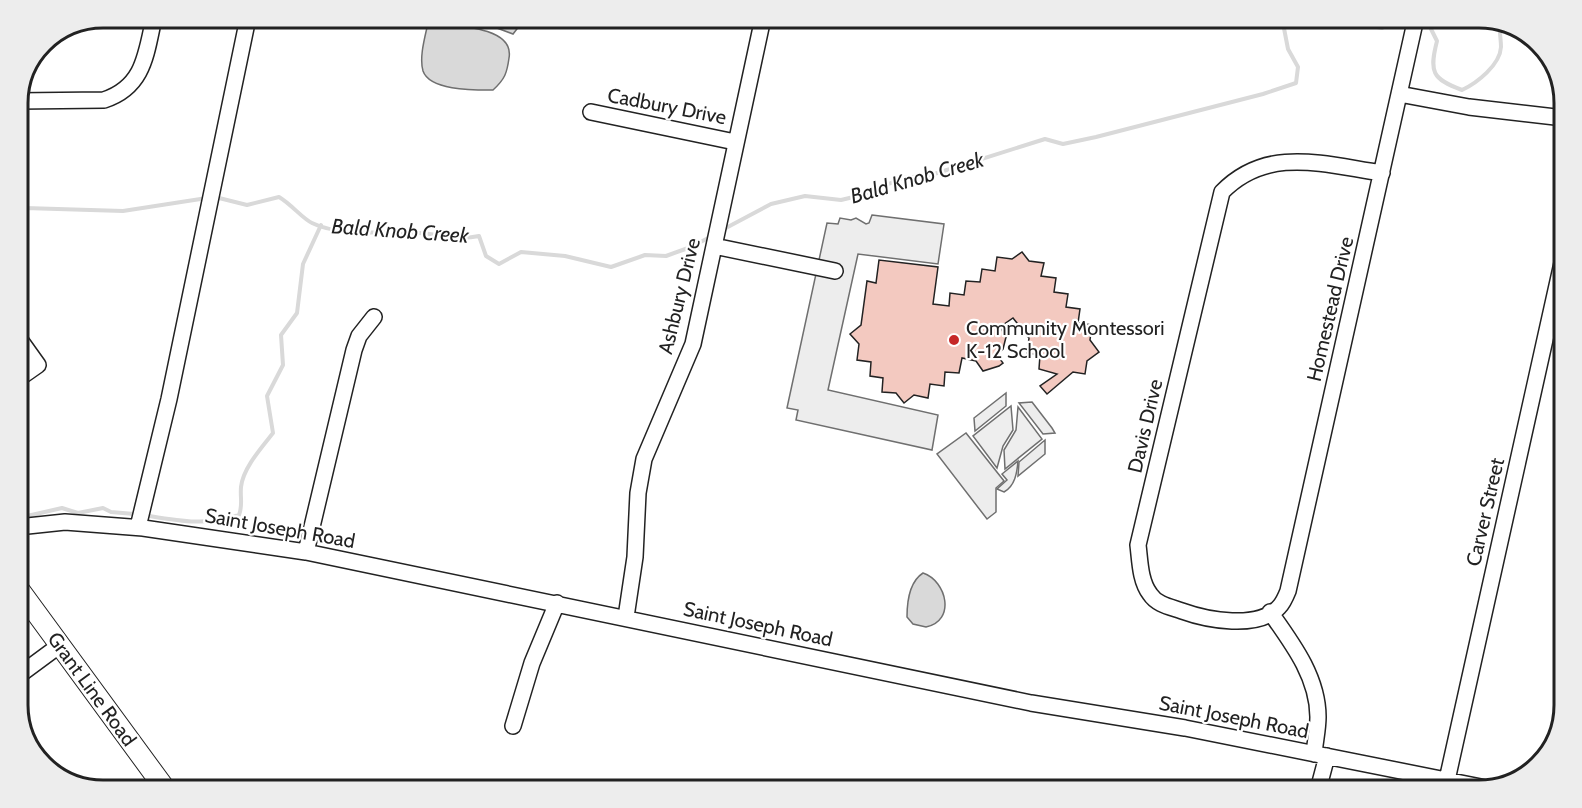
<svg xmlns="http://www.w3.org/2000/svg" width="1582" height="808" font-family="Cabin,sans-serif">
<rect width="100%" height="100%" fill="#fff"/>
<!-- green -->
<path fill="#eee" stroke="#6f6f6f" stroke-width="1.5" d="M1011,406L1013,430L1003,446L997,468L973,436Z
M1018,407L1042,439L1005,469L1004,450L1016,430Z
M1018,461C1017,473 1015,486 1004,492L997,489L1007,480L1002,474Z"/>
<!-- parking -->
<path fill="#ededed" stroke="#6f6f6f" stroke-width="1.5" d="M872,215L944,224L938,264L858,254L828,390L938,415L932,450L796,420L798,410L787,408L827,223L838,224L840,218L851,220L856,218L866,224L869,223Z
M1006,393V406L975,431L974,418Z
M1032,402L1052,428L1055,433L1043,434L1019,403Z
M966,433L1004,481L996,488V512L987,519L937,454Z
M1045,440V454L1018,476L1019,462Z"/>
<!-- water -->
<path fill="#d9d9d9" stroke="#6f6f6f" stroke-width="1.5" d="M470,18H520V25L513,34Z
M428,23C450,26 515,25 509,58C507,73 505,79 493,90C475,90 430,91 423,71C419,57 425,37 428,23Z
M923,573C947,581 956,621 926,627L913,624L907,617C907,601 909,582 923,573Z"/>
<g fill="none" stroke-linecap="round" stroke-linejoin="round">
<!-- stream -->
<path stroke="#d9d9d9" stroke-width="4" d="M1363,18L1371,26L1382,28L1396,18
M1430,27L1437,41C1429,72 1432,79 1462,90C1477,83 1500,65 1501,47C1501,39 1499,31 1500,23
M219,198L247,205L279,197C291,204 303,219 312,223C340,237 388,231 419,233C440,234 457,241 479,236L486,256L499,264L521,252L565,256L611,267L645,255L666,256L691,247L712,236
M18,213L25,208L123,211L207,198
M724,229L771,204L805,196L841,200L862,195L903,178L931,175L1045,139L1063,144L1096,137L1263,94L1296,83L1298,67L1288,49L1282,18
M18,513L27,516L62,508L78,513L103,508L111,512L134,514
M150,516C180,521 209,526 239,515C243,505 240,498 241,487C243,468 262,447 273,433L267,396L283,365L281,335L297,313L303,264L321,225"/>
</g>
<!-- building -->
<path fill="#f3c9c0" stroke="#222" stroke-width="1.5" d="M1022,252L1029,261L1044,263L1041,276L1056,278L1054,292L1068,294L1066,307L1080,309L1078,323L1092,325L1090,340L1099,352L1087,361L1085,374L1073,372L1047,394L1040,386L1057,374L1039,369L1040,355L1027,353L1029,338L1013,318L1000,327L1006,337L1003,349L997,355L1003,363L999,366L983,371L976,361L962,358L959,373L945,372L944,386L930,384L928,398L914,395L904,403L896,393L882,392L883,378L870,376L871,362L857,360L859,344L850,334L861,325L867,281L876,283L879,260L938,267L933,304L949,306L950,293L964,295L966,281L980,282L982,269L995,271L997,257L1012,259Z"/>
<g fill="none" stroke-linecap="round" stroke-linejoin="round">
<!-- minor casing -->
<g stroke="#222" stroke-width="18">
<path id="minor" d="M1399,94L1469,107L1564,118
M18,101L104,100C144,87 146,54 154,18
M591,112L735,142
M1382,173C1325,165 1268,145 1222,192L1138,545C1140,561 1140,581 1150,594C1157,605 1171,607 1182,611C1207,620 1258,630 1279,607C1283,603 1286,596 1288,591L1416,18
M714,246L835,271
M18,337L38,365L18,379
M18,527L65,522L143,528L306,552L1031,703L1185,728L1486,788
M138,527L169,399L248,18
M306,552L354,350L359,336L374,317
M1270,612C1292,643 1318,677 1318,717C1318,729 1315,742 1314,754
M626,617L635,557L638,493L644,459L693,344L763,18
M18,676L60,645
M513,726L532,663L557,603
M1447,780L1564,254
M1318,790L1327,756"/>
</g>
<!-- major casing -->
<g stroke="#222" stroke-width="22">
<path id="major" d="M18,588L166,790"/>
</g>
<!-- minor -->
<use href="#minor" stroke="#fff" stroke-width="15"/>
<!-- major -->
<use href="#major" stroke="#fff" stroke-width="20"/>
</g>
<!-- markers -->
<circle fill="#c62828" stroke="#fff" stroke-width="2" cx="954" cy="340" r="6"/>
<g text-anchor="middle" stroke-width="4.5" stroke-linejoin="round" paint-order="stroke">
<!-- street labels -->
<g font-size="20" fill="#222" stroke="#fff">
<text transform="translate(667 106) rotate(11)" y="7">Cadbury Drive</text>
<text transform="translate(679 296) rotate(-76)" y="7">Ashbury Drive</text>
<text transform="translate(1330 309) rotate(-77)" y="7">Homestead Drive</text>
<text transform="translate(1145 426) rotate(-77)" y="7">Davis Drive</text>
<text transform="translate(1485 512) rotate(-77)" y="7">Carver Street</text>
<text transform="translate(280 528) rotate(10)" y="7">Saint Joseph Road</text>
<text transform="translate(758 624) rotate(12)" y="7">Saint Joseph Road</text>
<text transform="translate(92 689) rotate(54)" y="7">Grant Line Road</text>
<text transform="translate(1234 717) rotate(11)" y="7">Saint Joseph Road</text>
</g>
<!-- poi labels -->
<g font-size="20" fill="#222" stroke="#fff" text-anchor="start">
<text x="966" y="335">Community Montessori<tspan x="966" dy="23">K-12 School</tspan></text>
</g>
<!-- water labels -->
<g font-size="21" font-style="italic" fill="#222" stroke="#fff">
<text transform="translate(917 178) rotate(-16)" y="7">Bald Knob Creek</text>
<text transform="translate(400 231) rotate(4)" y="7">Bald Knob Creek</text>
</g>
</g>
<!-- crop -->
<path d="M0 0H1582V808H0ZM103 28H1479A75 75 0 0 1 1554 103V705A75 75 0 0 1 1479 780H103A75 75 0 0 1 28 705V103A75 75 0 0 1 103 28Z" fill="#ededed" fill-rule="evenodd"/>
<path fill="none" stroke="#222" stroke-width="3" d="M103 28H1479A75 75 0 0 1 1554 103V705A75 75 0 0 1 1479 780H103A75 75 0 0 1 28 705V103A75 75 0 0 1 103 28Z"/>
</svg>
